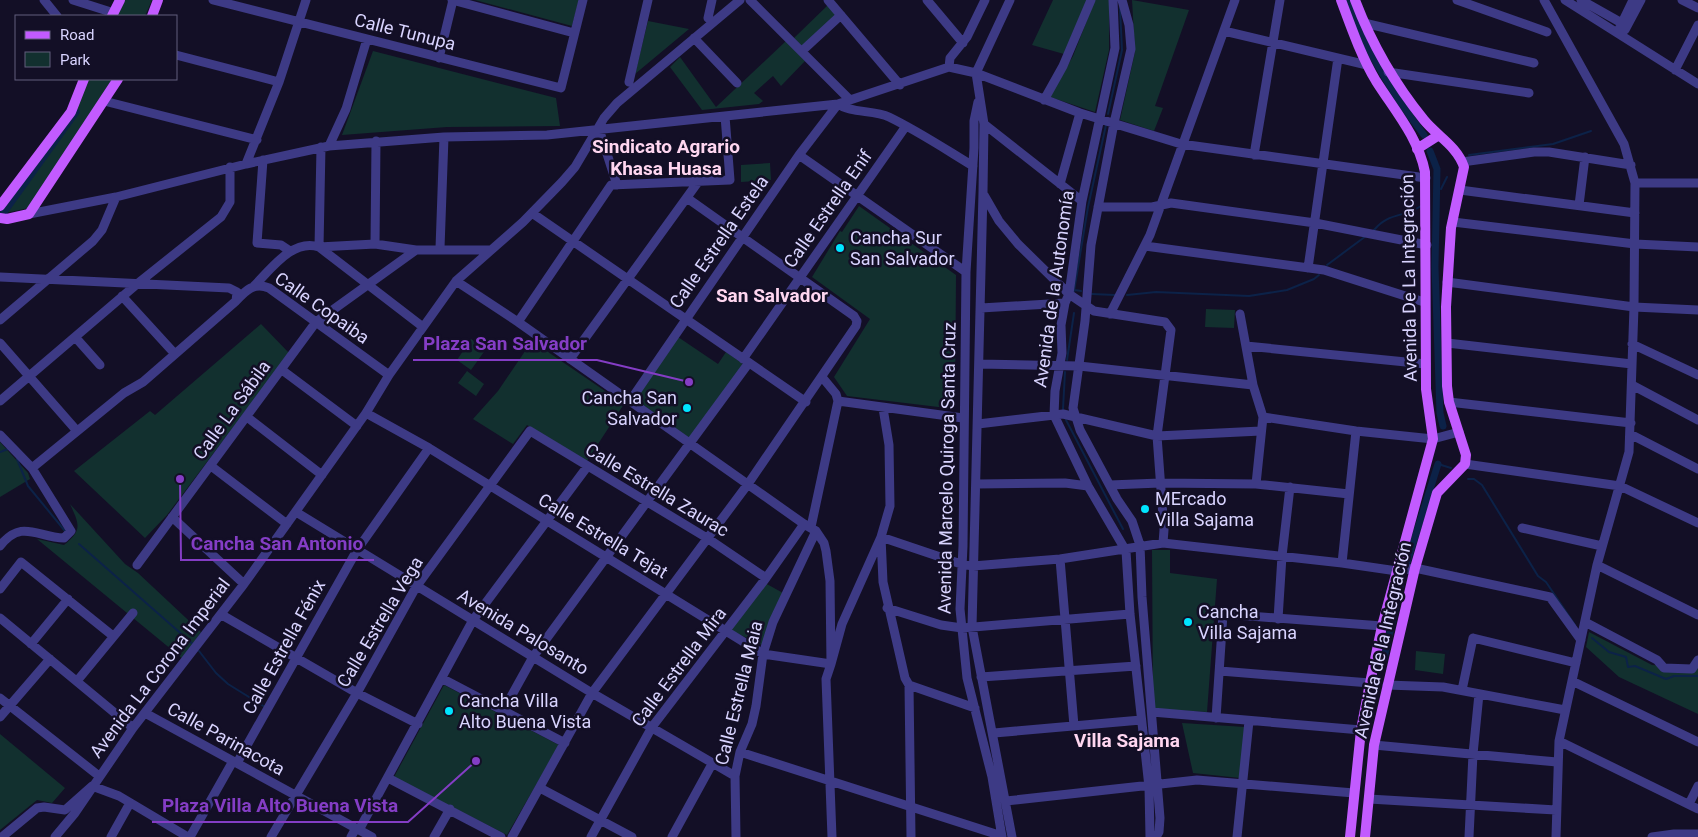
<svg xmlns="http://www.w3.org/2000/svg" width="1698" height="837" font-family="Roboto,sans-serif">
<rect width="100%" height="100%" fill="#130f26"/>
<!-- green -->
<path fill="#12302f" d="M124,0H152L145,16H115Z
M475,0H579L572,26Z
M1053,0H1088L1064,54L1032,45Z
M1095,0H1109V50L1095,112L1050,97L1073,56Z
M1132,0L1189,10L1155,106L1163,108L1154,131L1120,120L1135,52Z
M828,5L837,15L802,46L794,38Z
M648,21L689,29L635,74Z
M786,41L805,61L781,86L773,76L754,93L763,101L759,104L702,110L670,67L680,57L716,107Z
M373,51L556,98L560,126L447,127L342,135Z
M87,79H112L29,208L0,214L71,117Z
M770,163L771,180L741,182V165Z
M859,206L956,275L955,409L847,396L834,377L870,319L812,277L840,231L842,232Z
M1206,309L1235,310L1234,328L1205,327Z
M261,324L289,353L167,515L145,538L74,471L150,411L155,415Z
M678,337L718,364L726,352L743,364L691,439L635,399Z
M471,339L486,349L471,370L457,360Z
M532,341L624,404L587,461L527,425L513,444L473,419L498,391Z
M467,371L484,384L476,396L458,383Z
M0,442L28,473L30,479L0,497Z
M70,504L125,564L138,573L201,632L183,659L37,539L64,545C83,530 79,524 70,504Z
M1152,550H1170V573L1217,579L1207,712L1153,709Z
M765,583L783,593L762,645L730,630Z
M1589,632L1652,665L1698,668V714L1619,677L1586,647Z
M1416,651L1445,654L1443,674L1415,670Z
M444,685L559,745L507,835L394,777Z
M1182,723L1245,727L1240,778L1193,773Z
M0,734L65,788L52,803L37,800L0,830Z"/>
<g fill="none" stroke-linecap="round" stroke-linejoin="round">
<!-- stream -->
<path stroke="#0c2248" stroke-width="2" d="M1108,114L1122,50L1120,8
M1469,155L1553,144L1591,131
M1441,189L1447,177
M1374,230C1389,212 1403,218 1421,206
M1327,265L1366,236
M1075,290L1081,291
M1074,291L1088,207L1106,125
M1092,294L1115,295
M1127,295L1156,292L1249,296L1287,290L1314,279L1319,275
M1067,360L1074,313
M1063,409L1065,372
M1066,420L1123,529
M0,452L8,449
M17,459L28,486L65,531
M1438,464L1451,468
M1468,479H1474L1482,485L1538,576L1546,582L1575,625
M79,544L194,645
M1592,638L1609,652L1626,657L1628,667L1635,666L1666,679L1674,676H1698
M199,651L216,673L228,684L265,707"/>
<!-- canal -->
<path stroke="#0c2248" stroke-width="7" d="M1348,0C1365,50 1392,93 1424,135
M1430,151L1437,169L1435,267L1440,413L1443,426
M2,215L76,112
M1405,569L1438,464
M1384,658L1402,578"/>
<!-- minor -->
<path stroke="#3d3a85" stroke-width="9" d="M44,0L57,16
M73,0L114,13
M213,0L561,88L583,0
M452,0L574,33
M750,0L849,99
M828,0L900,85
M927,0L963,43
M1010,0L976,73L984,124L983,192L972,627L1012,837
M1113,0L1115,48L1082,201L1069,294L1065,303L1061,325L1062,353L1055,391L1054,415L1088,486L1126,551L1130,614L1149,787L1150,837
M1122,0L1129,25L1131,49L1114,123L1091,245L1085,321L1073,408L1080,430L1117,499L1132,521L1140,545L1142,597L1160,818L1159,832L1156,837
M1457,0L1547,32
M1544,0L1624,144L1635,183L1634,307L1629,452L1597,565L1559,741L1556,837
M1565,0L1698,84
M1581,0L1627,26
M1682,0L1698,8
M708,18L712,0
M1364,23L1534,63
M1620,27L1633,0
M1625,30L1641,0
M1224,31L1367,65
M694,38L737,83
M802,51L841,15
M176,55L279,82
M439,58L453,0
M949,67L950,58L967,37L985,0
M1675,70L1698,25
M1388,72L1529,93
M629,82L648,0
M1044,100L1063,66L1091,0
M104,101L257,140
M978,102L974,121V148L966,272L963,546L960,609L967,678L992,777L1002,837
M838,104C850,113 874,110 889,117C918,131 945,149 973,166
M984,124L1082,201
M599,129L617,185
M329,146L346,109L367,39
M321,147L319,247L423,327
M799,155L966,272
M1254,155L1280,0
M263,160L257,243L281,245L290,251
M1462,162L1534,152H1549L1631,165
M246,164L279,82L306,0
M1635,183H1698
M1060,184L1080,113
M1460,190L1635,213
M984,195L999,221L1018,244L1069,294L1094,311L1165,322L1171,330L1157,436L1164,530L1163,543
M1579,205L1585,157
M1098,207H1152L1171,203L1315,223L1427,245
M532,213L806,402
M29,214L116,197L246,164L329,146L444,137L547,135L838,104L949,67L976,73L1080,113L1181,144L1426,178
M1453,222L1635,244L1698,247
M375,244L376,141
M1145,246L1324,270L1424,302
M440,248L444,137
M1308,268L1338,58
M0,277L229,288L237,292L236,301L143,382L124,393L32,468
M456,281L518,322L804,524L816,531L824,543L826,551L830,581L831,664L826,679L832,837
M1447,282L1634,307L1698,310
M254,286C271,269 293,238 319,247L375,244L416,250
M122,296L175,354
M236,301C246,290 254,282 269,288L389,375
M981,308L1065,303
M1110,314L1150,235L1235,0
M1240,314L1253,385L1263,417L1356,431L1433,439L1459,432
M0,320L93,241L102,230L116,197
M518,322L611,185L730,180L725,116
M76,338L100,365
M0,343L77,431
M1447,343L1632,364
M1632,344L1698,375
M1246,346L1426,364
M570,359L698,182
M743,359L906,126
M979,364L1079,366L1253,385
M282,370L357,426
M1632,385L1698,420
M0,401L137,284L221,217L230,202V167
M630,401L799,155L838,104
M838,401L963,418
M1449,402L1631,423
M883,408L889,445L890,506L881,537L883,582L905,678L909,685L911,837
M366,413L429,448L763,654L831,664L842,624L881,537L961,564L973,566L1060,559L1163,543L1342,563L1397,571L1415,568L1550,597L1581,640
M247,417L322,475
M978,424L1063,414L1157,436L1261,431
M1630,434L1698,469
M0,435L32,468L71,531L64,538C38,538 22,518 0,546
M1465,464L1620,486L1698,523
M211,466L287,524
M977,484L1065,483L1088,486
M1256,484L1263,417
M1110,485L1160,483L1256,484L1349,494
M296,512L592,693L735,776
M172,517L244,584
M811,527L838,401L836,394L822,377
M1522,528L1602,546
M1060,559L1074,726
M1342,563L1356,431
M137,565L316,322L416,250H491
M1597,565L1698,615
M0,589L21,562L113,636
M887,608L941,625L962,628L1130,614
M222,615L357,693L418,724
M0,618L133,728
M1278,619L1282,556L1290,487
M1585,622L1657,660L1664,668L1692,669L1698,660
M31,644L68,599
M1220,671L1370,683
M981,677L1136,666
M443,679L565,743
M77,681L133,613
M1572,681L1698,742
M909,685L975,708
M1387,685L1443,687L1565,710
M1462,690L1473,638L1576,663
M0,698L99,776
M503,711L533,657L748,364
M1152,712L1361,730
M145,713L372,837
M0,717L50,659
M1216,718L1223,614L1382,626
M994,733L1141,720
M1559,741L1698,809
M1374,745L1557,762
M740,752L1002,836
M237,763L357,550L429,448
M388,778L501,837
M540,788L632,837
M1369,799L1556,810
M1006,801L1197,780L1354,793
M1689,804L1698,786
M359,830L473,620L587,467
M2,837L37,808L44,807L65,810L92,786L119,796L188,837
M55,837L75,813L133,728L244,584L366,413L389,375L456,281L523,222L562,182L575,167L604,118L617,103L740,0
M111,837L130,803
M190,837L233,761
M271,837L357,693L416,587L530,431L707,538L766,578
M351,837L356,828
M434,837L450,809
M512,837L592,693L748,484L856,326L857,321L854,316L687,198
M591,837L652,727L766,578L804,524
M672,837L712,764
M736,837L735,776L740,752L752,724L756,706L763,654L773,622L816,531
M1237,837L1249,721
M1469,837L1473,754L1479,694
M1652,837L1674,834H1698"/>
<!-- major -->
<path stroke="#c25bff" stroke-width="10" d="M1341,0C1351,27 1361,56 1376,81C1395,111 1418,137 1425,172L1426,389L1433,439L1382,626L1370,683L1361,730L1350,837
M1355,0C1372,45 1394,83 1424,120C1437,136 1457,146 1464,167L1451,228L1446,307L1447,386L1449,402L1466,455L1465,464L1437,493L1415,568L1374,745L1365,837
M112,16L120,0
M152,16L158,0
M1417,149L1439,135
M0,206L71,112L84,79
M0,218L7,219L29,214L118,79"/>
</g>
<!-- markers -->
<g fill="#00e5ff" stroke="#130f26" stroke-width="2">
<circle cx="840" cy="248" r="5"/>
<circle cx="687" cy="408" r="5"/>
<circle cx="1145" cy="509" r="5"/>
<circle cx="1188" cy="622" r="5"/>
<circle cx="449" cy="711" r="5"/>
</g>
<g text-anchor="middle" stroke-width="5" stroke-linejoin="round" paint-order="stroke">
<!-- street labels -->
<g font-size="18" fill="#d9d4ff" stroke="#130f26">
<text transform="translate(405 32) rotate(14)" y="6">Calle Tunupa</text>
<text transform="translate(828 209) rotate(-55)" y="6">Calle Estrella Enif</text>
<text transform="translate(719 242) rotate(-55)" y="6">Calle Estrella Estela</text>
<text transform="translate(1409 278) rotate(-91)" y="6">Avenida De La Integración</text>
<text transform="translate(1054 289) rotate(-82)" y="6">Avenida de la Autonomía</text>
<text transform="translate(322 308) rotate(35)" y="6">Calle Copaiba</text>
<text transform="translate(232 410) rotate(-54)" y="6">Calle La Sábila</text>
<text transform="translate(947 468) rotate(-89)" y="6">Avenida Marcelo Quiroga Santa Cruz</text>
<text transform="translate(657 490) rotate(31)" y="6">Calle Estrella Zaurac</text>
<text transform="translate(603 536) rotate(31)" y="6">Calle Estrella Tejat</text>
<text transform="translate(380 622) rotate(-59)" y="6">Calle Estrella Vega</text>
<text transform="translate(523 632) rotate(31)" y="6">Avenida Palosanto</text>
<text transform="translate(1383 640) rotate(-77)" y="6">Avenida de la Integración</text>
<text transform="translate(284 647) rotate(-61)" y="6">Calle Estrella Fénix</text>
<text transform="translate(679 667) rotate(-53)" y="6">Calle Estrella Mira</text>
<text transform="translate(160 668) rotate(-53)" y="6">Avenida La Corona Imperial</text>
<text transform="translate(739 693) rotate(-76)" y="6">Calle Estrella Maia</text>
<text transform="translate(226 739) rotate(29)" y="6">Calle Parinacota</text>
</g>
<!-- poi labels -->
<g font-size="18" fill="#d9d4ff" stroke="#130f26" text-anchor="start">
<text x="850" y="244">Cancha Sur<tspan x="850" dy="21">San Salvador</tspan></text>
<text x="677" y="404" text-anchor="end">Cancha San<tspan x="677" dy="21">Salvador</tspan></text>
<text x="1155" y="505">MErcado<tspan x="1155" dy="21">Villa Sajama</tspan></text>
<text x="1198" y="618">Cancha<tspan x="1198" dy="21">Villa Sajama</tspan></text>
<text x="459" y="707">Cancha Villa<tspan x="459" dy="21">Alto Buena Vista</tspan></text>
</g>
<!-- neighbourhood labels -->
<g font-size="19" font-weight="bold" fill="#ffd6f0" stroke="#130f26">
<text x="666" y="153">Sindicato Agrario<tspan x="666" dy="22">Khasa Huasa</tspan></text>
<text x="772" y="302">San Salvador</text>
<text x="1127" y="747">Villa Sajama</text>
</g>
</g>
<!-- callouts -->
<path fill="none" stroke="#843dc5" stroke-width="2" d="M689 382L597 360H413M180 479L181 560H374M476 761L408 822H152"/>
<g fill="#843dc5" stroke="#130f26" stroke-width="2">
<circle cx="689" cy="382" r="5"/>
<circle cx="180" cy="479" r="5"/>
<circle cx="476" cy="761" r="5"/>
</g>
<g font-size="19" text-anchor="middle" font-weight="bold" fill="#843dc5" stroke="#130f26" stroke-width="5" stroke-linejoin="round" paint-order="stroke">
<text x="505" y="350">Plaza San Salvador</text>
<text x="277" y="550">Cancha San Antonio</text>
<text x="280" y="812">Plaza Villa Alto Buena Vista</text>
</g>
<!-- legend -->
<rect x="15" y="15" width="162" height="65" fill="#130f26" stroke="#625e7d"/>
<rect x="25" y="31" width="25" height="8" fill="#c25bff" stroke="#625e7d"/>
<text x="60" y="40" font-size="15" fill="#d9d4ff">Road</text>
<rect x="25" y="52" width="25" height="15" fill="#12302f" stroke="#625e7d"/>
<text x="60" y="65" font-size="15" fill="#d9d4ff">Park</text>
</svg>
